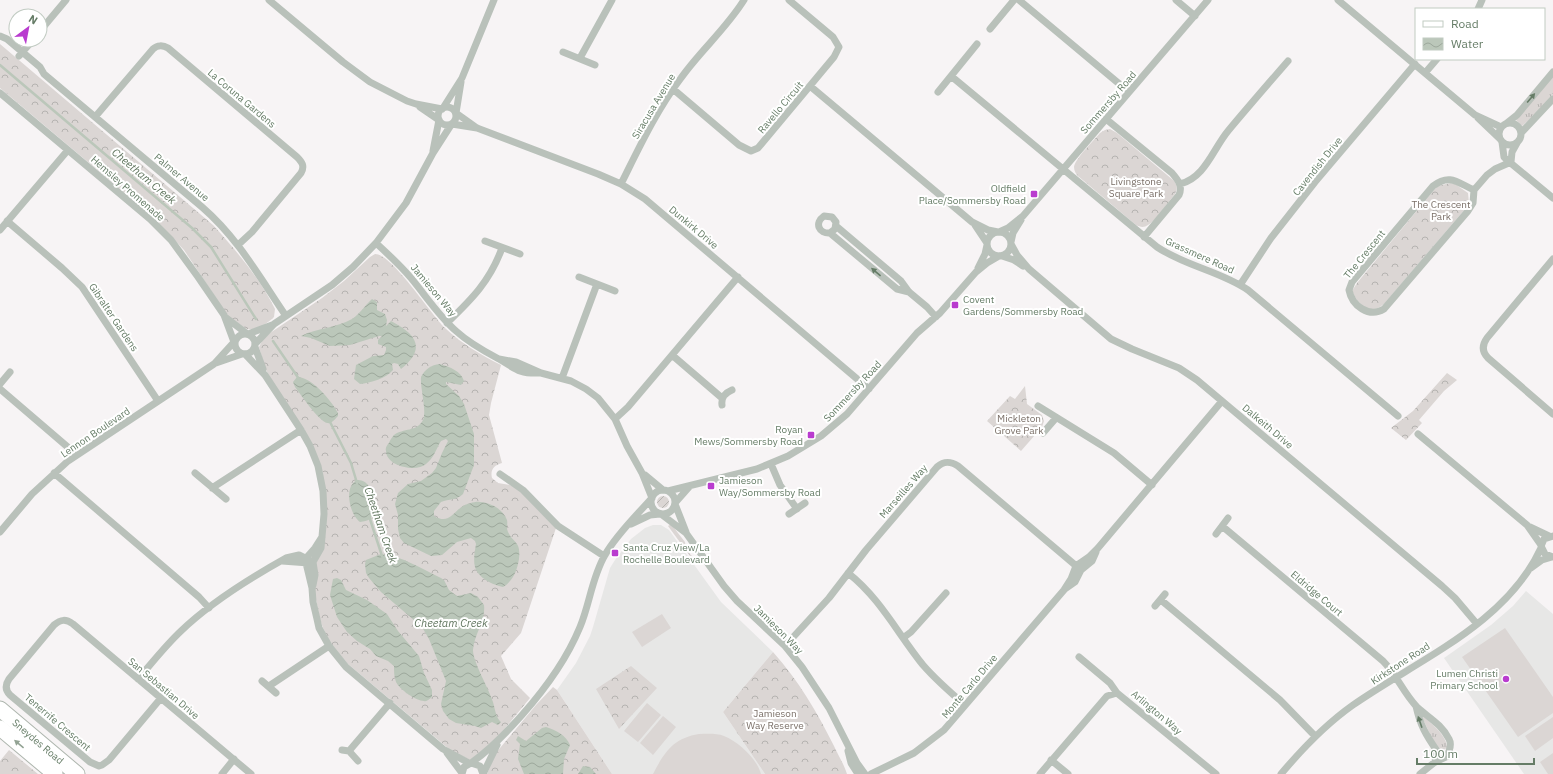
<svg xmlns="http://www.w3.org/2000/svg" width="1553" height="774" font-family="'IBM Plex Sans',sans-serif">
<defs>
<pattern id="grass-tufts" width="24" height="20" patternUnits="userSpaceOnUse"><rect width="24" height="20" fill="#dbd6d4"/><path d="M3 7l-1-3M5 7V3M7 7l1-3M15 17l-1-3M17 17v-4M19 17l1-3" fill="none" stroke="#b5b3b0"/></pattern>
<pattern id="forest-crowns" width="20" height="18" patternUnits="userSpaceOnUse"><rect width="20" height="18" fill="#dbd6d4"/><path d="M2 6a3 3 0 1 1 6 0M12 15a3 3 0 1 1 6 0" fill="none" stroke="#b5b3b0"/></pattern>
<pattern id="garden-furrows" width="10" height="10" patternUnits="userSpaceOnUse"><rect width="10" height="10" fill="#dbd6d4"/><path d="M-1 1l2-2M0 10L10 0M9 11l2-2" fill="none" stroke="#b5b3b0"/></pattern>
<pattern id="water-waves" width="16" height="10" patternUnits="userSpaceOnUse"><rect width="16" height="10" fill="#bbc7ba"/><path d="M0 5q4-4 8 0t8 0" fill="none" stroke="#9ca79b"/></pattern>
</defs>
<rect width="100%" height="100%" fill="#f7f4f5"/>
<!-- built -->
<path fill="#e7e7e6" d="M653,525H661L669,530L721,602L773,652L723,712L765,774H612L557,690L576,663L590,636L593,627L610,568L615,560L631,539L645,528Z
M1526,591L1553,614V774H1524L1444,658L1491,625L1513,606Z"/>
<!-- grass -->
<path fill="url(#grass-tufts)" d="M1553,76V94L1539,111L1522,126L1516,120Z
M671,524L685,542L686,549L694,559L693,560L668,526Z
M1421,715C1429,721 1448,736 1447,748L1441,751L1437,749Z"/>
<!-- forest -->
<path fill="url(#forest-crowns)" d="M0,44L213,225C235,249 261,280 275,309L274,317C267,324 255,331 246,329L228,316L184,250L152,216L0,88Z
M1110,129L1117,133L1173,180C1177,184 1178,188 1175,194C1169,201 1156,221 1148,225C1144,228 1140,227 1136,225L1078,176C1076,174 1074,171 1074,167C1075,159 1094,140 1100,133L1105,130Z
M1450,183L1455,184L1468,193L1469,203L1466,208L1384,304C1370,316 1358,305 1352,291L1357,283L1434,190L1438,186Z
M375,254C391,253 431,314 445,328C462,344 481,355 501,365L491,403L489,415L502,463C494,465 490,470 492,478L498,483L510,485L518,489L556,528L521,633L501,656L511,679L530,698L492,744L470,760L449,749L348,664L331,644L323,628L320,619L315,595L314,565L321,553L323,473L265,368L259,347L263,339L270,333L322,298L344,281L370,257Z
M1447,373L1457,380L1444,391L1419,420L1422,423L1406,440L1391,428L1413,411Z
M1025,386L1027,404L1042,415L1044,421L1042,427L1021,451L987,421L1010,396L1015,399Z
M773,652C799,681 817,712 834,746C838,755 844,764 847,774H765L723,712Z
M631,666L657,688L619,729L596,689Z
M553,687L557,690L612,774H487L495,754L536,705Z
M9,750L38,774H0V761Z"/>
<!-- garden -->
<path fill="url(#garden-furrows)" d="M657 502a6 6 0 1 1 12 0a6 6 0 1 1-12 0Z"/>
<!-- pitch -->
<path fill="#dbd6d4" d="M662,614L671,628L642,647L632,632Z
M1505,628L1553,697V713L1518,737L1462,657Z
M647,703L661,715L638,742L624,731Z
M663,716L676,727L653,755L640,743Z
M1553,717V738L1535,751L1525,736Z
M699,734C707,734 716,733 724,736C739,742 757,759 761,774H653C664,753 673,738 699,734Z
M1553,753V774H1548L1540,762Z"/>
<!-- water -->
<path fill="url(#water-waves)" d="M372,299L377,302V310L385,314L387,320L386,326L391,321C416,334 427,348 401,369L398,364L394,363L392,364L393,370C387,378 370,383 360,384L354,379L356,365L373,356L384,355L386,350V347L378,344V340L382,336H379L350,345L330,346L311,338L301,336C317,328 336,328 352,319C360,314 365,305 372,299Z
M440,364C450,367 461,371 464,381L461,385L446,382V384L459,396L464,404L474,434V465L463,494C457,500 449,499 441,502L434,511V516C449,525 453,512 463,506C467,504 476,501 480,502C491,503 503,509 507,520C508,524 506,528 508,532C514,544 521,541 519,559C517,571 513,581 503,587C493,585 478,578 475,567C473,560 475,550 476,544L475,541L471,538L457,542L442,555L431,556L404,543L400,538L398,529V515L395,504L398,493L408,484L421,481L432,473L436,468L442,453L448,441L446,439L441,441C436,449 434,458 426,464C416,473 386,466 386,451C385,448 387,445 389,443C390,440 392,437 394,435C403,428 417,432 423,420C427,411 420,388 421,377C425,369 431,365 440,364Z
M297,377C312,377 331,400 338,413V416C335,419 332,424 327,423C318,420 301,395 295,387L293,382Z
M357,480C361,480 365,481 368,485C374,492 377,512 370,519C367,521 364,521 360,522C350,515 343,487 357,480Z
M381,554C402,556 422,569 441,578L444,580L449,590L457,596L471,593L478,597L484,605C486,621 474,634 473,650C473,662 489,689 493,702C495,709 496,718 501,722L498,725L492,722L481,728L475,726L456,723L449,719L443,711L441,704L446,681L429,639L422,627L381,592L369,578L366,573L365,564L366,560Z
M337,578L341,580L346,590L367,600L387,614L398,631L419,656L424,673L432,690V697C429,699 427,702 424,701C416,701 399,689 396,682C394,677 394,671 394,666L388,661L376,656L370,649L357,641L347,632L337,617L330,595L333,579Z
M546,727C556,730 566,735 570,745L564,759L563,774H524L518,759L520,744L516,740L518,736L526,741L542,728Z
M583,766L590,767L596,774H578Z"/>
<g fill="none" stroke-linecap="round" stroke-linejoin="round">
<!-- stream -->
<path stroke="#bbc7ba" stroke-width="2.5" d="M0,65L192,228L211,247L256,319
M273,341L299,379
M329,420L351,463L357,483
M369,516L382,556"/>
<!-- major casing -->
<g stroke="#aeb6ae" stroke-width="17">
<g id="major">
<path id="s1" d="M0,709L77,774"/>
<path d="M0,728L55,774"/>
</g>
</g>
<!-- minor -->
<path stroke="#b9c1ba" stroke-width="7" d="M269,0L343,62L370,82L407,101L416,104L442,109
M1019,0L1129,92
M1176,0L1195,16
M1338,0L1475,115L1501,127
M1478,9L1482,0
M990,29L1014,0
M40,31L66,0
M0,36L7,39L40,67L44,74L202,207C238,238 260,278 286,316
M563,52L595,65
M19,56L33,40
M580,58L612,0
M1425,73L1437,59
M951,76L1157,247C1185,266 1220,271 1248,290L1398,416
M810,86L972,222L988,230L998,232
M673,89L739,145L751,151L758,148L834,57L839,47L833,37L789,0
M938,92L977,44
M0,93L150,219L171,240L198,277L224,315L234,342
M438 116a9 9 0 1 1 18 0a9 9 0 1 1-18 0Z
M420,107L439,120
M443,108L462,78L494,0
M456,113L477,128L598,174L621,184L645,199L869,389
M456,113L461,82
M95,117L153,49C157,45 163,45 168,48L297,157C302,162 305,166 301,173L252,232L238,245
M1478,118L1499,138
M1106,119L1172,173C1178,180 1183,186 1179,195L1144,237
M1499 134a11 11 0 1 1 22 0a11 11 0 1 1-22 0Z
M1507,123L1517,115L1553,72
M452,124L477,128
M1521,133L1553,99
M1502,142L1504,157L1507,160L1553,198
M433,151L439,120
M1511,162L1512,152L1517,143
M621,184C639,148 656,111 681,78C700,51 726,29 744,0
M1180,184C1205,178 1213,149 1228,131C1248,107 1268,84 1288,61
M1474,190C1458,183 1450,173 1433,186L1352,282L1349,290C1352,306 1369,318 1384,309L1468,211L1473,203L1474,190L1487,175L1495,169L1511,162
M7,221L62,268L82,287L158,401
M975,225L987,243
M836,226L901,281L909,292L927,307L936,317
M0,230L68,150
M999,232L1008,228L1023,216L1208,0
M987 244a12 12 0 1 1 24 0a12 12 0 1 1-24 0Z
M830,233L835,229L836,222L832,217L824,216C814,223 819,234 830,233L897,289L909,292
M485,241L520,254
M1011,242L1013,233L1021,220
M376,243C388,254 400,265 411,278C426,296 438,315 456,331C468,342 482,350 497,358C514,367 517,374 539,373
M1011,244L1017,255L1029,269L1111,339L1132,349L1179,368L1197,380L1442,586L1455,598L1477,624
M1002,256L1014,260L1023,266
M1553,259L1487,338C1482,345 1482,352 1488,358L1553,414
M978,268L985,254L987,245
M579,277L615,291
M1240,285L1271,238L1315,182L1415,64
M225,317L246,333
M447,323C472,299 490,281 502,248
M235 344a10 10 0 1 1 20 0a10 10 0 1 1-20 0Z
M248,334L272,325
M255,344L274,324L332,285L353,267L376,243L406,203L433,153L451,125
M255,347L263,369
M245,354L265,375L301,430L310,446L318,466L323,491L324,514L321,548L313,562L315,575L313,585
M672,355L722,398
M499,359L516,362L541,373L571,381L586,389L598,398L615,419L627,446L642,473L652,498
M216,363L242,354
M562,378L597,284
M0,384L10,372
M0,389L77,455
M722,405C721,397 725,393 732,390
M1038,406L1114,453L1152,485
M615,419L628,407L738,277
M1043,433L1056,418
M1418,434L1527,525L1541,545
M771,464L780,485L797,509
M54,473L199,597L209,608
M195,473L226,499
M500,474L523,490L558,526L604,556
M645,475L663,490
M212,488L301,430
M651 502a12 12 0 1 1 24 0a12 12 0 1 1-24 0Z
M668,491L757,469L788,456L821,436L847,414L917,333L940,313L976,272L987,263L999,256
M675,503L690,486
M675,504L686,532
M661,514L686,533L724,586L737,601L785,646L802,667L829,708L857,763L865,774
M789,514L805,503
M631,524L650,515L660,514
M1222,526L1383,661C1396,674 1403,692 1416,706C1427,717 1441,723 1449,739C1453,746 1448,750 1448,756L1435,762L1420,774
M1530,527L1549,536
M0,532L32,494L68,461L214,364L234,342
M1216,534L1228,518
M1553,536L1544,539L1541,546L1545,554L1553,557
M322,537L315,548L307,557L306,563L312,588L313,602L317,619L319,628L329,646L346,667L443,749L469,763
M282,561L309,563
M1531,568L1542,560L1552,557
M848,573C880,598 898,634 923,665C936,680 951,693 965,705
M1065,589L1075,582L1081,570L1092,561L1096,552
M1161,600L1280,700L1315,736
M1155,606L1165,594
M903,638L911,632L946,593
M785,646L829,598L866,550L937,467C944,461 950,461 958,466L1081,570
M1079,657L1110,683L1117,693
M138,679C152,663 165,646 181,631C209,604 252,577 286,558L299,555L309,560
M262,681L276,693
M269,686L329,646
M161,698L109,760L102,765L99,766L90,762L10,695C5,690 5,685 9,679L54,625C61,619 66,619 73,624L251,774
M1416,706C1420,725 1426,735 1437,751L1435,762
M342,750L349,751L358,761
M349,751L390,703
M848,751L851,763L858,774
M447,753L462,773
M1051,760L1068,774
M471,763C491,749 506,733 522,715C546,688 566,661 580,627C590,603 592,577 605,555C616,535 636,516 651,499
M222,774L234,759
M462,774L464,767L471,763L480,766L483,774
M483,774L497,745
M871,774L914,753L944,730L1064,590L1071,579L1076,566L1089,557L1098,548L1222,401
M1040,774L1107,696L1117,693L1216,774
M1281,774C1302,749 1326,724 1353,705C1419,659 1506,624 1541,548"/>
<!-- major -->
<use href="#major" stroke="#fff" stroke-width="15"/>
</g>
<!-- one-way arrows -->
<defs><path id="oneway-solid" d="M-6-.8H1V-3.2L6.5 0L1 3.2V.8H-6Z"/></defs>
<g fill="#657c66">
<use href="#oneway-solid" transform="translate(1531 98) rotate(-50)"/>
<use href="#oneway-solid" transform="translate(876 272) rotate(-140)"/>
<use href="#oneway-solid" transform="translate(1420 722) rotate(-109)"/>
</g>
<use fill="#93a394" href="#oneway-solid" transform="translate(19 744) rotate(-140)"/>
<!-- markers -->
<g fill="#b93ccf" stroke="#fff" stroke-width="1.5">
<rect x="1030" y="190" width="8" height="8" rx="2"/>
<rect x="951" y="301" width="8" height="8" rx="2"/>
<rect x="807" y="431" width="8" height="8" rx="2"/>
<rect x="707" y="482" width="8" height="8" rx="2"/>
<rect x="611" y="549" width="8" height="8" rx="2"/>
<circle cx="1506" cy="679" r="4"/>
</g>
<g text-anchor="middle" stroke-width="4" stroke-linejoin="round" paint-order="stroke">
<!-- street labels -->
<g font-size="10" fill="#657c66" stroke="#fff">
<text transform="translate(242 98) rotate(40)" y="4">La Coruna Gardens</text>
<text transform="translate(1108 102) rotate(-49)" y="4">Sommersby Road</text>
<text transform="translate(653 106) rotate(-59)" y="4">Siracusa Avenue</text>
<text transform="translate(780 107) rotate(-50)" y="4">Ravello Circuit</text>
<text transform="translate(1317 166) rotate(-51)" y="4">Cavendish Drive</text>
<text transform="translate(182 177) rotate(40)" y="4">Palmer Avenue</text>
<text transform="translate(128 188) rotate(41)" y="4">Hemsley Promenade</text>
<text transform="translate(694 227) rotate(40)" y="4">Dunkirk Drive</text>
<text transform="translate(1364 254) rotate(-51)" y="4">The Crescent</text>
<text transform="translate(1200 255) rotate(24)" y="4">Grassmere Road</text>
<text transform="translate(434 290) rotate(50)" y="4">Jamieson Way</text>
<text transform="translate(114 317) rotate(56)" y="4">Gibralter Gardens</text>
<text transform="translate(852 391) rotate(-47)" y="4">Sommersby Road</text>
<text transform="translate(1268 426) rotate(40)" y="4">Dalkeith Drive</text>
<text transform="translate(95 432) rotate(-34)" y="4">Lennon Boulevard</text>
<text transform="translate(903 491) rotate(-49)" y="4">Marseilles Way</text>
<text transform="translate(1317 593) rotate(40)" y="4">Eldridge Court</text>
<text transform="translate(779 629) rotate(45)" y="4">Jamieson Way</text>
<text transform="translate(1400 663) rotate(-33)" y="4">Kirkstone Road</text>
<text transform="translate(969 686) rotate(-50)" y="4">Monte Carlo Drive</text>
<text transform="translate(164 688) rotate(40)" y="4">San Sebastian Drive</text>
<text transform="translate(1157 712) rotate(40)" y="4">Arlington Way</text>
<text transform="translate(58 722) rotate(40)" y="4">Tenerrife Crescent</text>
<text dy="4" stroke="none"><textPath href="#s1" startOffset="50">Sneydes Road</textPath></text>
</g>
<!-- park labels -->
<g font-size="10" fill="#7a6f67" stroke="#fff">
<text x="1136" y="185">Livingstone<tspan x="1136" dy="12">Square Park</tspan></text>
<text x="1441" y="208">The Crescent<tspan x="1441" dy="12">Park</tspan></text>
<text x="1019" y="422">Mickleton<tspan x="1019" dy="12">Grove Park</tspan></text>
<text x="775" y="717">Jamieson<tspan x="775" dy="12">Way Reserve</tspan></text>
</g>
<!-- poi labels -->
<g font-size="10" fill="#657c66" stroke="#fff" text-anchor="end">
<text x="1026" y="192">Oldfield<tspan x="1026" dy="12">Place/Sommersby Road</tspan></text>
<text x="963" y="303" text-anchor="start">Covent<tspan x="963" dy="12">Gardens/Sommersby Road</tspan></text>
<text x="803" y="433">Royan<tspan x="803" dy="12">Mews/Sommersby Road</tspan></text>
<text x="719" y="484" text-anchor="start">Jamieson<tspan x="719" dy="12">Way/Sommersby Road</tspan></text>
<text x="623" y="551" text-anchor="start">Santa Cruz View/La<tspan x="623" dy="12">Rochelle Boulevard</tspan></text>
<text x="1498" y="677">Lumen Christi<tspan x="1498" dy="12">Primary School</tspan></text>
</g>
<!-- water labels -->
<g font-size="11" font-style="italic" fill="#627760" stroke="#fff">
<text transform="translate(144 176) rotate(40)" y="4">Cheetham Creek</text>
<text transform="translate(381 525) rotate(71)" y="4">Cheetham Creek</text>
<text x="451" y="627">Cheetam Creek</text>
</g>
</g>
<!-- legend -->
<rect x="1415" y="8" width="130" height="52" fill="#ffffff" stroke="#c1cbc2"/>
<rect x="1423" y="21" width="20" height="6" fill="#ffffff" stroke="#c1cbc2"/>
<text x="1451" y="28" font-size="12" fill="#657c66">Road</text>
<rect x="1423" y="38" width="20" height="12" fill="url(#water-waves)" stroke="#c1cbc2"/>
<text x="1451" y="48" font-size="12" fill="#657c66">Water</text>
<!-- north arrow -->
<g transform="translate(28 28) rotate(32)"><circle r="19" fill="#ffffff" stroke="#c1cbc2"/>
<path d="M0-3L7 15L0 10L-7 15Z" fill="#b93ccf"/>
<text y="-6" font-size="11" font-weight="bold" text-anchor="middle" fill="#657c66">N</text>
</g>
<!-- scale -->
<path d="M1417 758v6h117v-6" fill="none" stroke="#657c66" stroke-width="2"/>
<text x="1423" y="758" font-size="12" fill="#657c66" stroke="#ffffff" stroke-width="3" paint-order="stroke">100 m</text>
</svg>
